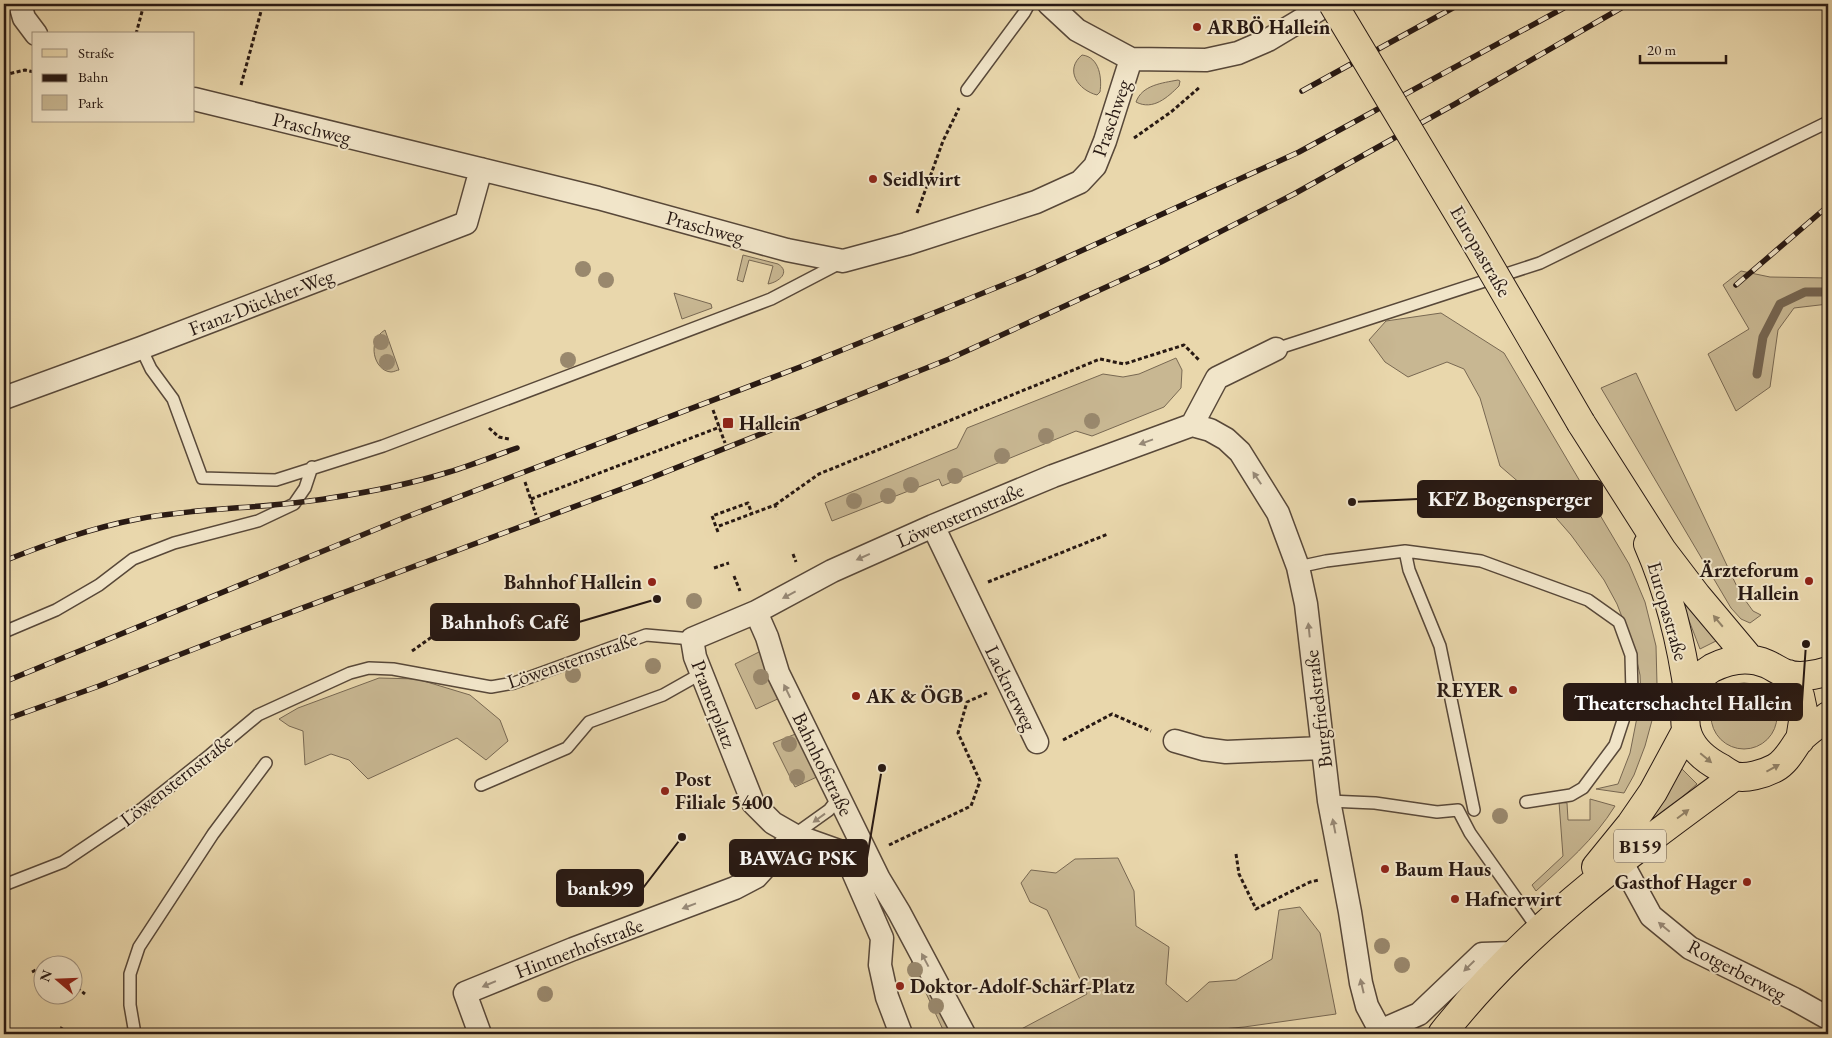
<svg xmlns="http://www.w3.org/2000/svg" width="1832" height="1038" font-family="'EB Garamond',serif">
<rect width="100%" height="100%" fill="#e9d7ac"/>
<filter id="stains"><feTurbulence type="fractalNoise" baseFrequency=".004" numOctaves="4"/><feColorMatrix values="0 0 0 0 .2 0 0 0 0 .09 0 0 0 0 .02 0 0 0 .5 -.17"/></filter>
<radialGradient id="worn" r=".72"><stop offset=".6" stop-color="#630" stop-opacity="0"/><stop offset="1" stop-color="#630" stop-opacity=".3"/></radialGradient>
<!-- green -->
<path fill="#c8b792" stroke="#786852" d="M1082,55C1100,57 1102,79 1100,92L1097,95C1078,90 1064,70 1082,55Z
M1178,80L1180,81L1179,86C1168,97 1153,111 1136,102C1142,85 1162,83 1178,80Z
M743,255L778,264C791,272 779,282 768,284L773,266L749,260L743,282L737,280Z
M1741,271L1770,277L1828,278V304L1794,308L1778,330L1770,387L1736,411L1708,354L1749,329L1723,285Z
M674,293L711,304L712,308L682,319Z
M1441,313L1504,353L1629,564L1645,602L1656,646L1657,684L1654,713L1645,746L1634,775L1624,793L1596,789L1618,784L1630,753L1641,697L1640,675L1634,648L1617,604L1604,580L1571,535L1543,503L1500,466L1480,398L1464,369L1447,362L1408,377L1385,362L1369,340L1386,321Z
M385,330L399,370C397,370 394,372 391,372C374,371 366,341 385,330Z
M1176,358L1182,370L1181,388L1164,407L1092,436L1076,431L942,486L939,479L832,521L825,503L957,448L967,428L1103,374L1123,377L1139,374Z
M1636,373L1740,593L1753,611L1761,615L1750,623L1741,619L1731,608L1601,388Z
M1670,571L1716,641L1700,649Z
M761,651L782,697L756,709L735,664Z
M379,678L417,679L470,695L500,720L508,741L486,760L457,738L368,779L349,760L331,754L305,765L303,731L289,726L279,719L298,708Z
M1711 716a33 33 0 1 1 66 0a33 33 0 1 1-66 0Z
M798,733L819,776L795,787L773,743Z
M1682,769L1697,784L1647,828Z
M1590,799L1615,806C1594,840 1565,864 1536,891L1532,885L1563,856L1559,802L1567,803L1568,820H1590Z
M1118,858L1134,891L1136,926L1169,947L1166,984L1187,1002L1209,982L1236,980L1272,959L1279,910L1300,907L1320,933L1336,1014L1244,1027L1200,1031L1199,1034H1012L1087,994L1047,910L1030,902L1021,883L1031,870L1056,873L1075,859Z
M913,960L954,1034H945L919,978L912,977L909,967Z"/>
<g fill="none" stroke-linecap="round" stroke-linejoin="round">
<!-- stream -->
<path stroke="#746450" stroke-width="9" d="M1757,374L1763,337L1780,304L1805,292H1828"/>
<!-- service casing -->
<g stroke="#584839" stroke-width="14">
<path id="service" d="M967,90L1024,13L1029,4
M141,348L151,369L173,399L202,478L276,480L383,446L771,299L840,263
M1276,349L1540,263L1828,122
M1405,551L1409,570L1440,646L1474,810
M1298,567L1326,561L1405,551L1481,561L1588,600L1619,622L1631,655L1632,693L1615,745L1583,788L1571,795L1526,802
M4,632L56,610L99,585L133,559L174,543L258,521L294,504L305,488L312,467
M481,785L567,748L589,722L663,695L702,673
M1329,801L1375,803L1437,812L1458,810L1470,833L1538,929
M794,835L829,810L839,797
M4,885L63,862L143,808L210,755L258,715L350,673L369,668L393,669L491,687L514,683L646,635L692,639
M135,1034L130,1005V974L139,947L213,834L266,763"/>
</g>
<!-- minor casing -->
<g stroke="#584839" stroke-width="25">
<path id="minor" d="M20,4L24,18L36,34
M1049,4L1077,30L1131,59L1206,60L1238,53L1268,40L1328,4
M194,99L598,198L787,250L843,261L906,244L1036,202L1080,182L1095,166L1105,141L1131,59
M4,398L141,348L466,223L481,169
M1192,425L1210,430L1226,439L1240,452L1278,513L1298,567L1306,604L1329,801L1350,912L1361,983L1367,1006L1382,1034
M933,526L1037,742
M756,612L767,637L778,673L879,879L899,912L964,1034
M1175,741L1203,749L1226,752L1322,748
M1621,861L1651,916L1690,948L1794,999L1828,1018
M1380,1031L1419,1014L1482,954L1513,953
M480,1034L465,993L573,949L735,888L756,877L794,835
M901,1034L887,997L880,965L882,938L847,858L839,851L794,835L773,823L753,803L695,657L692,639L756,612L832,571L933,526L1053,476L1192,425L1217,378L1276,349"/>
</g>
<!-- primary casing -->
<g stroke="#281913" stroke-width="30">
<path id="primary" d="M1581,423L1662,550L1697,596L1749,658
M1648,544C1669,592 1682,646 1689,698
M1828,671C1816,675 1799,678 1787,674C1780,672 1774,667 1767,664C1749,656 1730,659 1712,668C1703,673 1697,682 1693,691C1676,725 1688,751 1721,768C1725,771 1730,774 1734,776C1746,779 1764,774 1775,768C1786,762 1792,750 1799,740C1807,731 1819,724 1828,716
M1788,674L1800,696L1804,715L1800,740
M1596,867L1631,824L1653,792L1686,731
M1442,1034C1523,930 1629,854 1735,776"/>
</g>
<!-- path -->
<path stroke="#281913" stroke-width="3" stroke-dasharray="4 2.5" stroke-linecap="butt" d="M48,7L59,4
M136,34L144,4
M4,75L25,70L34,72
M241,85L263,4
M1134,138L1171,112L1200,87
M917,213L943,141L959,108
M713,410L725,443
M489,428L499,437L509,439
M525,482L536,515
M531,499L720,427
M775,505L819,474L1100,359L1124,364L1184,345L1199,360
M719,526L775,505L777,510
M718,532L712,516L748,503L752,514
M793,554L796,562
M714,568L729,563
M734,576L740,591
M988,582L1108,534
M412,651L443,629L485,605
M1063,740L1112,714L1151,731
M889,845L971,806L980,781L958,733L967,702L987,693
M1236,854L1239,874L1256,909L1310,882L1319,880
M46,966L50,964L51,966
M32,972L42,967
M72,984L85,994
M58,1034L62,1027"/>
<!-- service -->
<use href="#service" stroke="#f1e5c9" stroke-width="11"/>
<!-- minor -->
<use href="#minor" stroke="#f1e5c9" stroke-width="22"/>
<!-- primary -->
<use href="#primary" stroke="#e9d7ac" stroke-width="28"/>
<!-- rail casing -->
<g stroke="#281913" stroke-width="5.5">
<path id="rail" d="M1302,91L1460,4
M1736,285L1828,206
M4,561C47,544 91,528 138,519C201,507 267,509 330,498C370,492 410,484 449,472C472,465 494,456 517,448
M4,682L406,517L800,367L1030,274L1299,152L1571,4
M4,720L99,686L230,635L643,481L949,359L1161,262L1294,194L1455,104L1628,4"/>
</g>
<!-- rail -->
<use href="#rail" stroke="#f1e5c9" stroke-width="4" stroke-dasharray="11" stroke-linecap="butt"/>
<!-- primary-bridge casing -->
<g stroke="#281913" stroke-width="30" stroke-linecap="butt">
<path id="primary-bridge" d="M1333,4L1475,241L1581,423"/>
</g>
<!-- primary-bridge -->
<use href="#primary-bridge" stroke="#e9d7ac" stroke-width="28"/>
</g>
<!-- trees -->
<g fill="#99886d">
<circle cx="583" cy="269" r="8"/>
<circle cx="606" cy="280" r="8"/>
<circle cx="381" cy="342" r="8"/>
<circle cx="568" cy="360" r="8"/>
<circle cx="387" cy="362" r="8"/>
<circle cx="1092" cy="421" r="8"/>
<circle cx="1046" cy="436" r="8"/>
<circle cx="1002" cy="456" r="8"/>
<circle cx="955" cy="476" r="8"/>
<circle cx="911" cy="485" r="8"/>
<circle cx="888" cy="496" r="8"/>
<circle cx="854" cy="501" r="8"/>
<circle cx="694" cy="601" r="8"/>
<circle cx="653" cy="666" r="8"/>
<circle cx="573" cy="675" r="8"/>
<circle cx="761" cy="677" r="8"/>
<circle cx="789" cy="744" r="8"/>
<circle cx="797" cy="777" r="8"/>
<circle cx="1500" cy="816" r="8"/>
<circle cx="1382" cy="946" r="8"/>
<circle cx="1402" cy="965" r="8"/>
<circle cx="915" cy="970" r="8"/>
<circle cx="545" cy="994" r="8"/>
<circle cx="936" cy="1006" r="8"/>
</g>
<!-- one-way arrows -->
<defs><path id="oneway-solid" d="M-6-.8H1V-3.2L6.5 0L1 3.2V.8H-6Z" transform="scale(1.25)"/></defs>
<g fill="#978977">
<use href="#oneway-solid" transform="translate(1146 442) rotate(160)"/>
<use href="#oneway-solid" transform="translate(1257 478) rotate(-124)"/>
<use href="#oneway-solid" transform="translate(863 557) rotate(156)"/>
<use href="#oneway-solid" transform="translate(789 595) rotate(152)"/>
<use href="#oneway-solid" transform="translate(1309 630) rotate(-96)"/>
<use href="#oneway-solid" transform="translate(787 691) rotate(-116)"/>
<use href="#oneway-solid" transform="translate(819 818) rotate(144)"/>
<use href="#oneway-solid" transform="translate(1334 826) rotate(-101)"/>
<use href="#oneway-solid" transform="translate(689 906) rotate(159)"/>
<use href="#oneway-solid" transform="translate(1664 927) rotate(-140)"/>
<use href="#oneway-solid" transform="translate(925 960) rotate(-118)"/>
<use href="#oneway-solid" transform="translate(1469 966) rotate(136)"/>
<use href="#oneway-solid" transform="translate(489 984) rotate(157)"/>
<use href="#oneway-solid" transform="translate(1362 986) rotate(-103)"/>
</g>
<g fill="#928267">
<use href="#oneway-solid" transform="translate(1718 621) rotate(-130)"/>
<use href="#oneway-solid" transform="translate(1706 758) rotate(40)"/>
<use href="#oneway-solid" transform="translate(1773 768) rotate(-29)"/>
<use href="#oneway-solid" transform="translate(1683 814) rotate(-37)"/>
</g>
<!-- markers -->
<g fill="#8f2418" stroke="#f1e5c9" stroke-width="2">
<circle cx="1197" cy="27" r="5"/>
<circle cx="873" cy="179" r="5"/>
<rect x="722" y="417" width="12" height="12" rx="2.5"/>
<circle cx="1809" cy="581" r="5"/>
<circle cx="652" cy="582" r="5"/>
<circle cx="1513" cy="690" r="5"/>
<circle cx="856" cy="696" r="5"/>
<circle cx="665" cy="791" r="5"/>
<circle cx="1385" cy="869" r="5"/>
<circle cx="1747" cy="882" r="5"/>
<circle cx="1455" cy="899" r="5"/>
<circle cx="900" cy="986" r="5"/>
</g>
<g text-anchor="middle" stroke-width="4" stroke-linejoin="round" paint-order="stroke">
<!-- shield labels -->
<rect fill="#f1e5c9" stroke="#64564a" stroke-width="1" x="1614" y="829.5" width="52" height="33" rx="4"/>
<g font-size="19" font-weight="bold" fill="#281913">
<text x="1640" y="853">B159</text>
</g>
<!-- poi labels -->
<g font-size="20" font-weight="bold" fill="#281913" stroke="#f1e5c9" text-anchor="start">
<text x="1207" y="34">ARBÖ Hallein</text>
<text x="883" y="186">Seidlwirt</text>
<text x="739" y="430">Hallein</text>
<text x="1799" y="577" text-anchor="end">Ärzteforum<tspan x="1799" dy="23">Hallein</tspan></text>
<text x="642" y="589" text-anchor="end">Bahnhof Hallein</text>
<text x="1503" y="697" text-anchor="end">REYER</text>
<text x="866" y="703">AK &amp; ÖGB</text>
<text x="675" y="786">Post<tspan x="675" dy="23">Filiale 5400</tspan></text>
<text x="1395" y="876">Baum Haus</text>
<text x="1737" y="889" text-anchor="end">Gasthof Hager</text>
<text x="1465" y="906">Hafnerwirt</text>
<text x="910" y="993">Doktor-Adolf-Schärf-Platz</text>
</g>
<!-- street labels -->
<g font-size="20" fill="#281913" stroke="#f1e5c9">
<text transform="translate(1111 118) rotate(-71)" y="7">Praschweg</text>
<text transform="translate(312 128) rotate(14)" y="7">Praschweg</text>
<text transform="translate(705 227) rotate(15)" y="7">Praschweg</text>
<text transform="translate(1481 251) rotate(60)" y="7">Europastraße</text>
<text transform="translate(261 302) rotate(-21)" y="7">Franz-Dückher-Weg</text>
<text transform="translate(960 515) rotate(-23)" y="7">Löwensternstraße</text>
<text transform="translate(1668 611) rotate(74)" y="7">Europastraße</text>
<text transform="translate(572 660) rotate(-19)" y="7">Löwensternstraße</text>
<text transform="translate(1011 688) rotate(64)" y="7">Lacknerweg</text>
<text transform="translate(714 704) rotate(69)" y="7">Pramerplatz</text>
<text transform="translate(1318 709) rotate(-97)" y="7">Burgfriedstraße</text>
<text transform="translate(823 764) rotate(64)" y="7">Bahnhofstraße</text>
<text transform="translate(176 780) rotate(-38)" y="7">Löwensternstraße</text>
<text transform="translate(579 948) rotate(-21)" y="7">Hintnerhofstraße</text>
<text transform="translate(1737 970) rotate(28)" y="7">Rotgerberweg</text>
</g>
</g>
<!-- callouts -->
<path fill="none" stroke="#281913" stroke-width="2" d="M1352 502L1418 499M657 599L579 622M1806 644L1802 702M882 768L867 858M682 837L643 888"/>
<g fill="#281913" stroke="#f1e5c9" stroke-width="2">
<circle cx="1352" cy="502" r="5"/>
<circle cx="657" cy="599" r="5"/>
<circle cx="1806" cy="644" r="5"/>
<circle cx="882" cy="768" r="5"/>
<circle cx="682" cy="837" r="5"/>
</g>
<g fill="#281913" stroke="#281913" stroke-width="2">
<rect x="1418" y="481" width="184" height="36" rx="5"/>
<rect x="431" y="604" width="148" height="36" rx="5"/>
<rect x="1564" y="684" width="238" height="36" rx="5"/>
<rect x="730" y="840" width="137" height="36" rx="5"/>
<rect x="557" y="870" width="86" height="36" rx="5"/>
</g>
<g font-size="21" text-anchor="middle" font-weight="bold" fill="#fff">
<text x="1510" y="506">KFZ Bogensperger</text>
<text x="505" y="629">Bahnhofs Café</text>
<text x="1683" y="710">Theaterschachtel Hallein</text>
<text x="798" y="865">BAWAG PSK</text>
<text x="600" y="895">bank99</text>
</g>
<!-- margin -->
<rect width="1832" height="1038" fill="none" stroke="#e9d7ac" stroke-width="20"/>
<rect x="5" y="5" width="1822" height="1028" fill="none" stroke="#281913" stroke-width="2.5"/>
<rect x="10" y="10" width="1812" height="1018" fill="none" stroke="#281913"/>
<!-- legend -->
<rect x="32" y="32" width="162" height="90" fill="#f1e5c9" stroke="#a19380"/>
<rect x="42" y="49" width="25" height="8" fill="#e9d7ac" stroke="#a19380"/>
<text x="78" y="58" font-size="15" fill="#281913">Straße</text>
<rect x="42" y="74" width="25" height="8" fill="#281913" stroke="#a19380"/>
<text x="78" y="82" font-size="15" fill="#281913">Bahn</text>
<rect x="42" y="95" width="25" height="15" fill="#c8b792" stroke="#a19380"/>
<text x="78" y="108" font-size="15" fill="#281913">Park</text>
<!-- north arrow -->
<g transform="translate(58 980) rotate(289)"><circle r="24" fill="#f1e5c9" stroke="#a19380"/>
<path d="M0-4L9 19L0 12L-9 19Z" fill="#8f2418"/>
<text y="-8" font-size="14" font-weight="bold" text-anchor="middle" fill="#281913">N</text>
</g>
<!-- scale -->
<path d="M1640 55v8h86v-8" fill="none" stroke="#281913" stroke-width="2.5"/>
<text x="1647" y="55" font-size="15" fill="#281913" stroke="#f1e5c9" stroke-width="4" paint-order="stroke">20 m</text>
<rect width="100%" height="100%" filter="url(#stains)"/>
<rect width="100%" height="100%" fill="url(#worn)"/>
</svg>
